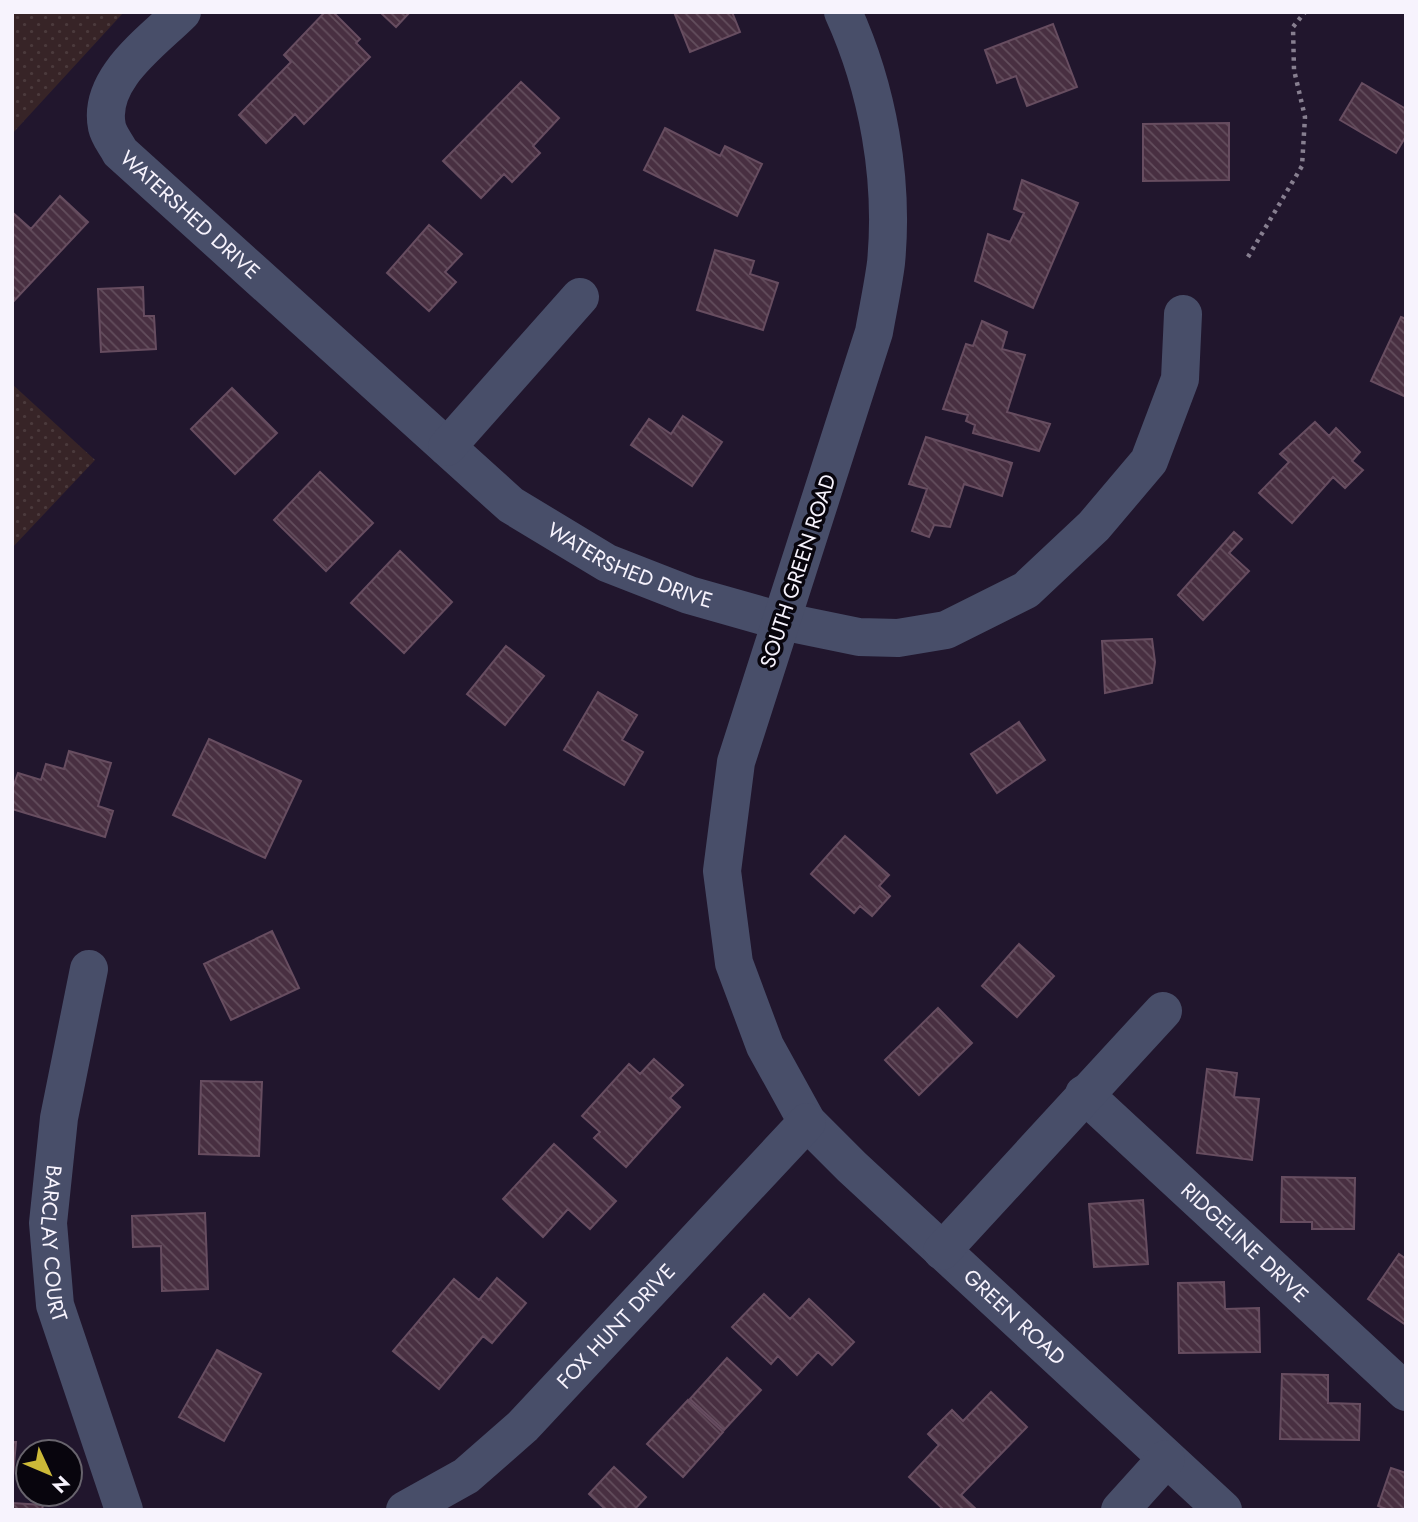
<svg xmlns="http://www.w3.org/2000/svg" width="1418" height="1522" font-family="Jost,sans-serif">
<defs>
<pattern id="park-dots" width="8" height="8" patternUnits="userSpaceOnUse" patternTransform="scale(1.75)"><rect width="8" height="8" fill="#372427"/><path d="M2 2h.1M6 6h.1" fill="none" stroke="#4b3a3c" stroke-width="1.8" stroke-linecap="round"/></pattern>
<pattern id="building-back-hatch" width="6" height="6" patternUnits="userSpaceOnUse" patternTransform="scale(1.75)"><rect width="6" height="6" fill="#482f41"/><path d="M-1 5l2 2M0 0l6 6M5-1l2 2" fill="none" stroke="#634e5d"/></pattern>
</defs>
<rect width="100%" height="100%" fill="#21162d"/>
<!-- park -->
<path fill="url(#park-dots)" d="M12,12H124L12,134Z
M12,384L95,460L12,548Z"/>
<!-- building -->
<path fill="url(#building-back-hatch)" stroke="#674d60" stroke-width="2" d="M325,12H333L360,39L356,43L370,57L304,124L295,114L266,143L239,115L291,62L284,55Z
M380,12H410L396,27Z
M674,12H732L740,32L690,52Z
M1053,24L1077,87L1027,106L1016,76L997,83L985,50Z
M521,82L559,118L533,146L540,153L512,182L504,174L481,198L443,161Z
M1362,83L1406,109V136L1396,153L1340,120Z
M1229,123V180L1143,181V124Z
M665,128L720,156L725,146L762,164L737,216L644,170Z
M1022,180L1078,203L1033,308L975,281L988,234L1010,242L1024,213L1014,209Z
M60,196L88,222L12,303V212L31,229Z
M429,225L462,254L445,272L456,282L429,311L387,273Z
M715,250L754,261L750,274L778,283L763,330L697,310Z
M143,287L144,316H154L156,349L101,352L98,289Z
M1401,317L1406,319V397L1371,381Z
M982,321L1007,332L1002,349L1025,355L1007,412L1050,424L1039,451L973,433L975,425L966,421L968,415L943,409L966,344L973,346Z
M232,388L277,433L235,474L191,429Z
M683,416L722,442L692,486L631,445L649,419L671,434Z
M1315,422L1329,436L1336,428L1360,452L1352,461L1363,470L1345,488L1333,477L1292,523L1259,493L1289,462L1280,454Z
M926,437L1012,463L1002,496L964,484L950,527L934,525L929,537L912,531L927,489L909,484Z
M320,472L373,523L326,571L274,520Z
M1234,532L1242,539L1229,553L1249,571L1203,620L1178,595Z
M400,551L452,602L404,653L351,603Z
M1152,639L1155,662L1152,683L1105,693L1102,641Z
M506,646L544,676L505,725L467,694Z
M598,692L637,715L622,740L643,752L624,785L564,750Z
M1019,722L1045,760L997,793L971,754Z
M209,739L301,781L265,858L173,815Z
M69,751L111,763L98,806L113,811L105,837L12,809V790L18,773L41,780L46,764L64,769Z
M845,836L889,875L879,886L890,896L872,916L860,906L854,913L811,874Z
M272,931L299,988L231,1020L204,964Z
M1019,944L1054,976L1017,1017L982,986Z
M938,1008L972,1043L919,1095L885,1060Z
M654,1059L683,1085L670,1098L680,1107L626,1167L594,1138L600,1132L582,1116L629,1064L640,1074Z
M1207,1069L1237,1073L1234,1097L1259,1099L1252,1160L1197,1153Z
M201,1081L262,1082L259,1156L199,1154Z
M554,1144L616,1201L590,1229L568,1209L543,1237L503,1199Z
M1282,1177L1355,1178L1354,1229H1312V1222H1281Z
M1143,1200L1148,1264L1094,1267L1089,1204Z
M205,1213L208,1289L162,1291L161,1246L133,1247L132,1216Z
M1399,1254L1406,1259V1325L1368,1299Z
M497,1278L526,1303L492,1343L483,1336L439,1389L393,1351L454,1279L479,1300Z
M1224,1282L1225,1309L1259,1308L1260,1352L1179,1353L1178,1283Z
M764,1294L790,1319L809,1299L854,1342L832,1365L818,1352L797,1375L778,1356L771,1364L732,1327Z
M217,1350L261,1374L224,1441L179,1417Z
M727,1358L761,1390L724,1430L690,1399Z
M1282,1374L1328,1375V1403L1360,1404L1359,1440L1280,1439Z
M991,1392L1027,1427L961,1495L977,1510H944L909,1477L939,1445L928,1434L952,1410L963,1421Z
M688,1400L723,1432L683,1477L647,1444Z
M12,1442H16L12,1487Z
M614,1467L646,1497L634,1510H606L589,1494Z
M1391,1468L1406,1473V1510H1389L1378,1506Z
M12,1503L43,1505L42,1510H12Z"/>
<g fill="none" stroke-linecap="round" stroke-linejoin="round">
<!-- path -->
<path stroke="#877f90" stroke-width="4.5" stroke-dasharray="3.5 5" stroke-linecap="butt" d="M1248,257L1302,166L1305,117L1294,70L1293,27L1305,12"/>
<!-- minor -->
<g stroke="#484e69" stroke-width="38">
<path id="s1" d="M182,12C152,42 97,79 107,127C109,136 116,144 120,152L511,505L607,563L689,595L781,621L859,637L898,638L946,630L1026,590L1094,526L1149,461L1180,379L1183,314"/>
<path id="s2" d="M843,12C878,89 894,179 886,263C883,286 878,309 874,332L736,762L722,871L734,963L765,1046L807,1122L852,1167L1223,1510"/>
<path d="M447,447L580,297"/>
<path id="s3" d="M89,969L59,1118L48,1223L55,1305L124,1510"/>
<path id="s4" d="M1084,1094L1406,1392"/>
<path d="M942,1251L1163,1011"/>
<path id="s5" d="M405,1510L466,1476L523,1426L807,1122"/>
<path d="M1120,1510L1166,1459"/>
</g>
</g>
<g text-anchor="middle" stroke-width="7" stroke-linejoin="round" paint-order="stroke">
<!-- street labels -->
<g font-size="21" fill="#f7f3fd" stroke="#08050d">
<text dy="7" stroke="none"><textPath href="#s1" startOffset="266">WATERSHED DRIVE</textPath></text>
<text dy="7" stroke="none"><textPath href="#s1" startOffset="833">WATERSHED DRIVE</textPath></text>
<text transform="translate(798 571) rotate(-72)" y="7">SOUTH GREEN ROAD</text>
<text dy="7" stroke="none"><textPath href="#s3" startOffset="278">BARCLAY COURT</textPath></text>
<text dy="7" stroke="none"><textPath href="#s4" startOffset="219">RIDGELINE DRIVE</textPath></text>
<text dy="7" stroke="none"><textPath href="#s2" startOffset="1442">GREEN ROAD</textPath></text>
<text dy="7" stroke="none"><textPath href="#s5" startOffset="282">FOX HUNT DRIVE</textPath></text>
</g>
</g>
<!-- border -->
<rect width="1418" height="1522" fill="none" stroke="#f7f3fd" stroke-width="28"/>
<!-- north arrow -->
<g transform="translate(49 1473) rotate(134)"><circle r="33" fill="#08050d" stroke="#68646d" stroke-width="2"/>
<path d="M0-5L12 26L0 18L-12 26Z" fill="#ccb938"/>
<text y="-10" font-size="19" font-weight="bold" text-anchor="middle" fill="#f7f3fd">N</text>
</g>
</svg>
